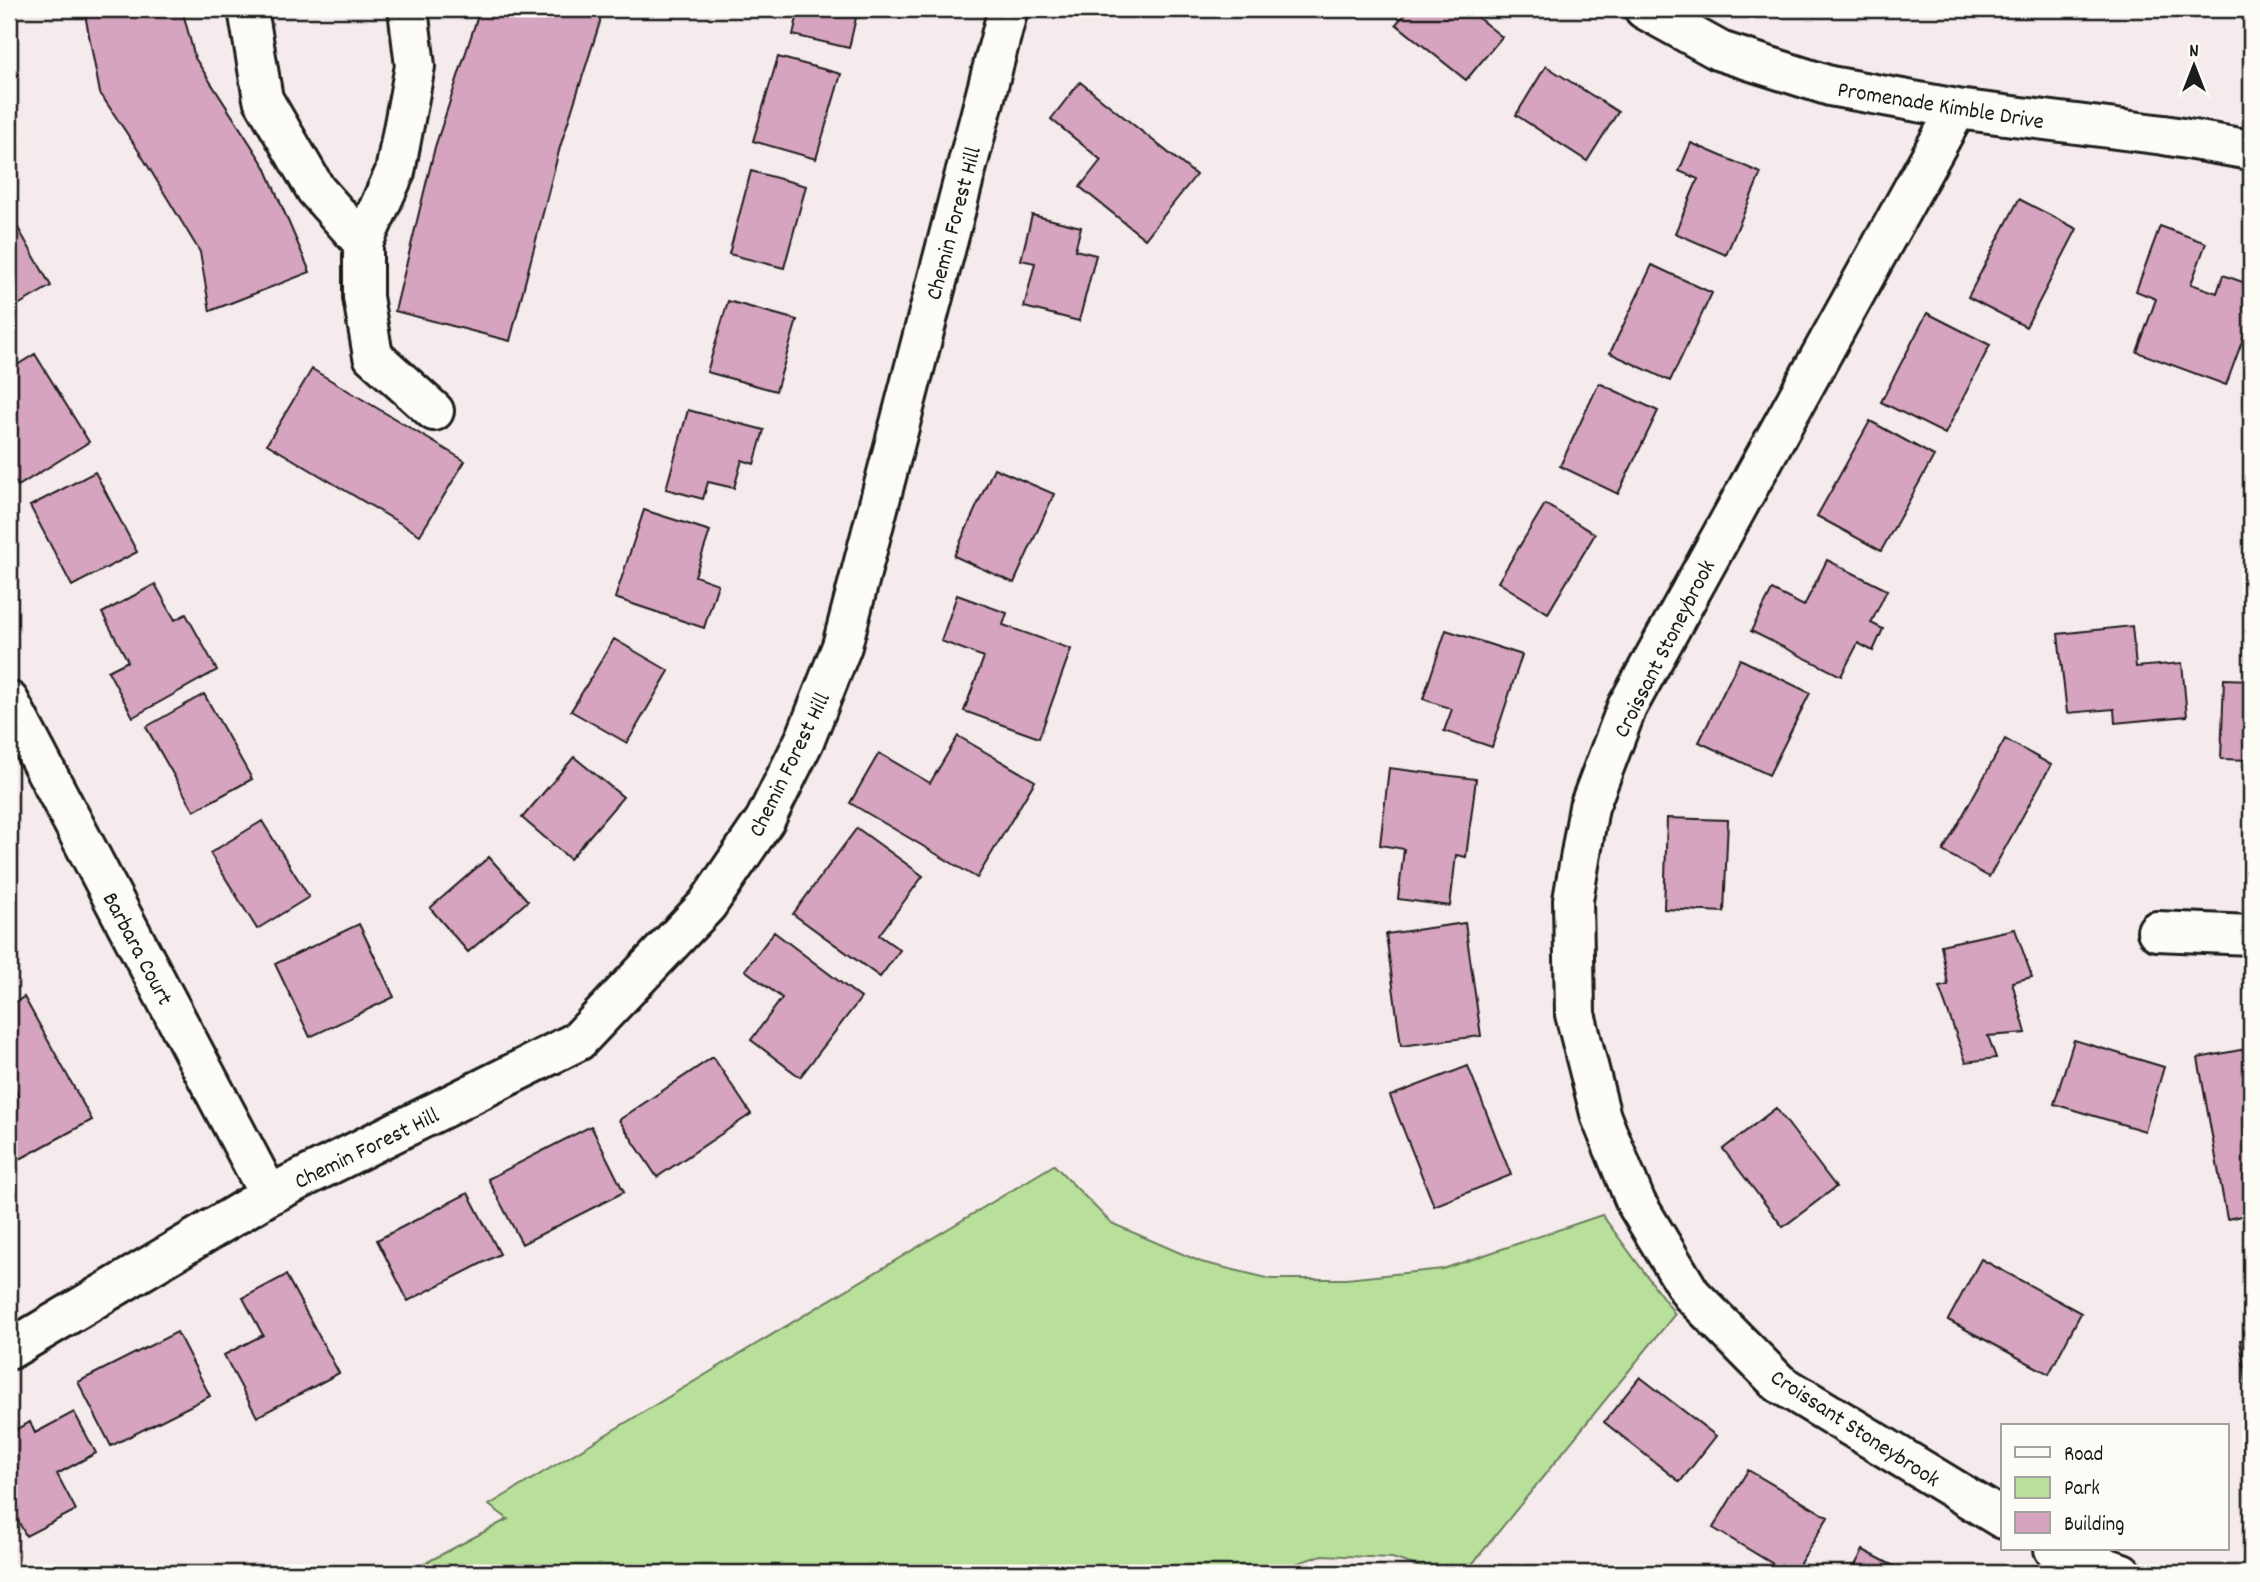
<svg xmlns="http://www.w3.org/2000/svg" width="2260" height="1582" font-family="Dekko,sans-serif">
<rect width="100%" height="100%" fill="#f5eaec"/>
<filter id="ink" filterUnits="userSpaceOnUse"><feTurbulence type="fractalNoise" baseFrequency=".0143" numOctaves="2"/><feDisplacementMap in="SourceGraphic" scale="14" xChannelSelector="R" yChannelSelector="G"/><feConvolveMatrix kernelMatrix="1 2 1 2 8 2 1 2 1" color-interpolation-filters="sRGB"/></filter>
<g filter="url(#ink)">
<!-- green -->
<path fill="#b9e09b" stroke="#6a7e5c" stroke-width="2" d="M1054,1165L1111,1223L1201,1262L1271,1279H1346L1443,1269L1602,1215L1675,1314L1465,1573H1439L1392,1558L1322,1555L1268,1573H407L508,1519L489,1505Z"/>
<!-- building -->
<path fill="#d7a4c0" stroke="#1c1c1c" stroke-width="2" d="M84,9H182L195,58L265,167L310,272L210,311L200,252L140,153L100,93Z
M480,9H600V22L560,147L510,341L395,311L435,147Z
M799,9H858L849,48L793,35Z
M1409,9H1467L1502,37L1466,80L1396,24Z
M778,57L841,74L816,159L753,141Z
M1546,66L1618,112L1587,161L1516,115Z
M1080,82L1196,175L1145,239L1080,187L1101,160L1051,119Z
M1691,143L1761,173L1726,255L1675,233L1698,179L1679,171Z
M751,171L806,186L784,268L729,254Z
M2019,199L2077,229L2026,327L1968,297Z
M1032,215L1081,227L1075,250L1096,255L1079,321L1024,307L1035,263L1021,260Z
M14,221L51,286L9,310V224Z
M2160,226L2206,243L2191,284L2217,293L2223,275L2251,285V317L2226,385L2137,352L2156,299L2136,291Z
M1652,265L1712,293L1670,381L1610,353Z
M728,301L797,320L776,391L707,372Z
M1927,313L1990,345L1945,434L1881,402Z
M35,354L89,442L18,486L9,471V370Z
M312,369L465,461L420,535L267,444Z
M1599,383L1658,411L1618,494L1560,466Z
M688,410L764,430L754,464L742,460L734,488L708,482L703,499L666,489Z
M1870,421L1934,456L1881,551L1817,516Z
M994,468L1054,494L1014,583L954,556Z
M95,472L137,552L72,586L30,506Z
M1545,504L1595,534L1548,613L1498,582Z
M644,510L710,531L695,576L718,584L704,628L615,598Z
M1827,560L1887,590L1871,623L1883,629L1873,651L1858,643L1841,676L1751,631L1772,590L1804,606Z
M155,584L175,620L186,614L217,670L133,717L108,671L128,661L102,613Z
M957,595L1007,613L1003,625L1071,649L1039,738L964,711L984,657L941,641Z
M2132,626L2136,667L2182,663L2187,716L2115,723L2114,709L2067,713L2058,634Z
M1446,630L1522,655L1492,747L1444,731L1452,709L1423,699Z
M614,639L669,671L627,743L571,711Z
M1740,659L1810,693L1769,775L1699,742Z
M2224,679L2251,680V760L2221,759Z
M204,694L252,779L194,811L146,727Z
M958,736L1035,781L977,878L850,803L879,753L930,783Z
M2005,739L2051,765L1989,877L1943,851Z
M574,757L623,797L570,859L522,818Z
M1389,768L1476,779L1466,857L1456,855L1450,906L1398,899L1404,849L1380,845Z
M1667,818L1728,820L1724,912L1664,909Z
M262,821L309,897L257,929L210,853Z
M857,828L923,876L879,935L900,950L880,977L793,914Z
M489,857L528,901L468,952L430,908Z
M1465,923L1481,1036L1401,1046L1386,934Z
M359,924L394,997L310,1037L275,964Z
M2015,929L2032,977L2012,982L2026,1033L1988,1036L1996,1058L1966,1062L1939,987L1948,985L1941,945Z
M774,932L861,998L800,1077L751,1040L782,998L745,970Z
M24,997L92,1120L9,1165V1102L18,1096L9,1079V1006Z
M2074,1040L2164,1067L2145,1131L2054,1104Z
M2251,1048V1214L2227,1219L2198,1058Z
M713,1057L751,1114L657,1177L619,1120Z
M1468,1066L1511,1175L1434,1206L1390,1096Z
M1776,1108L1836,1187L1783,1227L1723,1149Z
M591,1126L624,1192L522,1244L488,1179Z
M468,1193L500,1254L408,1301L377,1240Z
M1981,1259L2081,1313L2049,1374L1948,1320Z
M286,1275L339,1373L257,1417L224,1355L263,1335L243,1298Z
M177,1332L210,1396L111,1446L78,1382Z
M2251,1338V1416L2240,1340Z
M1640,1377L1716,1436L1680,1482L1604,1422Z
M74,1412L96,1453L57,1474L76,1510L26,1536L9,1503V1433L30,1422L35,1433Z
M1748,1470L1828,1517L1794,1573H1788L1713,1528Z
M1863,1550L1907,1573H1851Z"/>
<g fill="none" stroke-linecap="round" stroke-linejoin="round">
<!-- minor casing -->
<g stroke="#1c1c1c" stroke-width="44">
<path id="minor" d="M248,9L263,99L316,190L363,243
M408,9L415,66L395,172L363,243V297L373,356L434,411
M1644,9L1720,51L1830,86L1957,109L2164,135L2251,150
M1957,109L1627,707L1589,807L1573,900L1575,1014L1601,1117L1636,1203L1691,1294L1779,1383L2003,1519
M9,701L269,1195
M2157,931L2251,935
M9,1350L269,1195L578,1041L707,905L765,820L806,737L842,646L1008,9
M2054,1549L2122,1573"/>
</g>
<!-- minor -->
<use href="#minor" stroke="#fdfcf7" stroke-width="38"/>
</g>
</g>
<g text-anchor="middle" stroke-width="6" stroke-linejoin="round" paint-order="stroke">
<!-- street labels -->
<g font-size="23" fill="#1c1c1c" stroke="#fdfcf7">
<text transform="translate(1941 104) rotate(9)" y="8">Promenade Kimble Drive</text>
<text transform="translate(952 223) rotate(-75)" y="8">Chemin Forest Hill</text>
<text transform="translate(1663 648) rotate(-63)" y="8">Croissant Stoneybrook</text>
<text transform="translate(788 764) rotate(-64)" y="8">Chemin Forest Hill</text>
<text transform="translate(139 948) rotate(62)" y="8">Barbara Court</text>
<text transform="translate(366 1147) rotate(-26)" y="8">Chemin Forest Hill</text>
<text transform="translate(1856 1427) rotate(33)" y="8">Croissant Stoneybrook</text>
</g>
</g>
<!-- margin -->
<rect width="2260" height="1582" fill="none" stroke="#fdfcf7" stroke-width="35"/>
<rect x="18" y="18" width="2225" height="1547" fill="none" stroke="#1c1c1c" stroke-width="2.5" filter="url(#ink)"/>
<!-- legend -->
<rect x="2001" y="1424" width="228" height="126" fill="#fdfcf7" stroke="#a3a29f" stroke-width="2"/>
<rect x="2015" y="1447" width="35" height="10" fill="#fdfcf7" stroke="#a3a29f" stroke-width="2"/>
<text x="2064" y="1460" font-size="21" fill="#1c1c1c">Road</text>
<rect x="2015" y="1477" width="35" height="21" fill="#b9e09b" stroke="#a3a29f" stroke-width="2"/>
<text x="2064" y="1494" font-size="21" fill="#1c1c1c">Park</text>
<rect x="2015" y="1512" width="35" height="21" fill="#d7a4c0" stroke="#a3a29f" stroke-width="2"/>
<text x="2064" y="1530" font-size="21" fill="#1c1c1c">Building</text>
<!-- north arrow -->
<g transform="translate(2194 66)" stroke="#fdfcf7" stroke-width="5" paint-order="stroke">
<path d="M0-5L12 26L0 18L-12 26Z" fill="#1c1c1c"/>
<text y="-10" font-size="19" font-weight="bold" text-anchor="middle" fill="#1c1c1c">N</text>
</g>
</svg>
